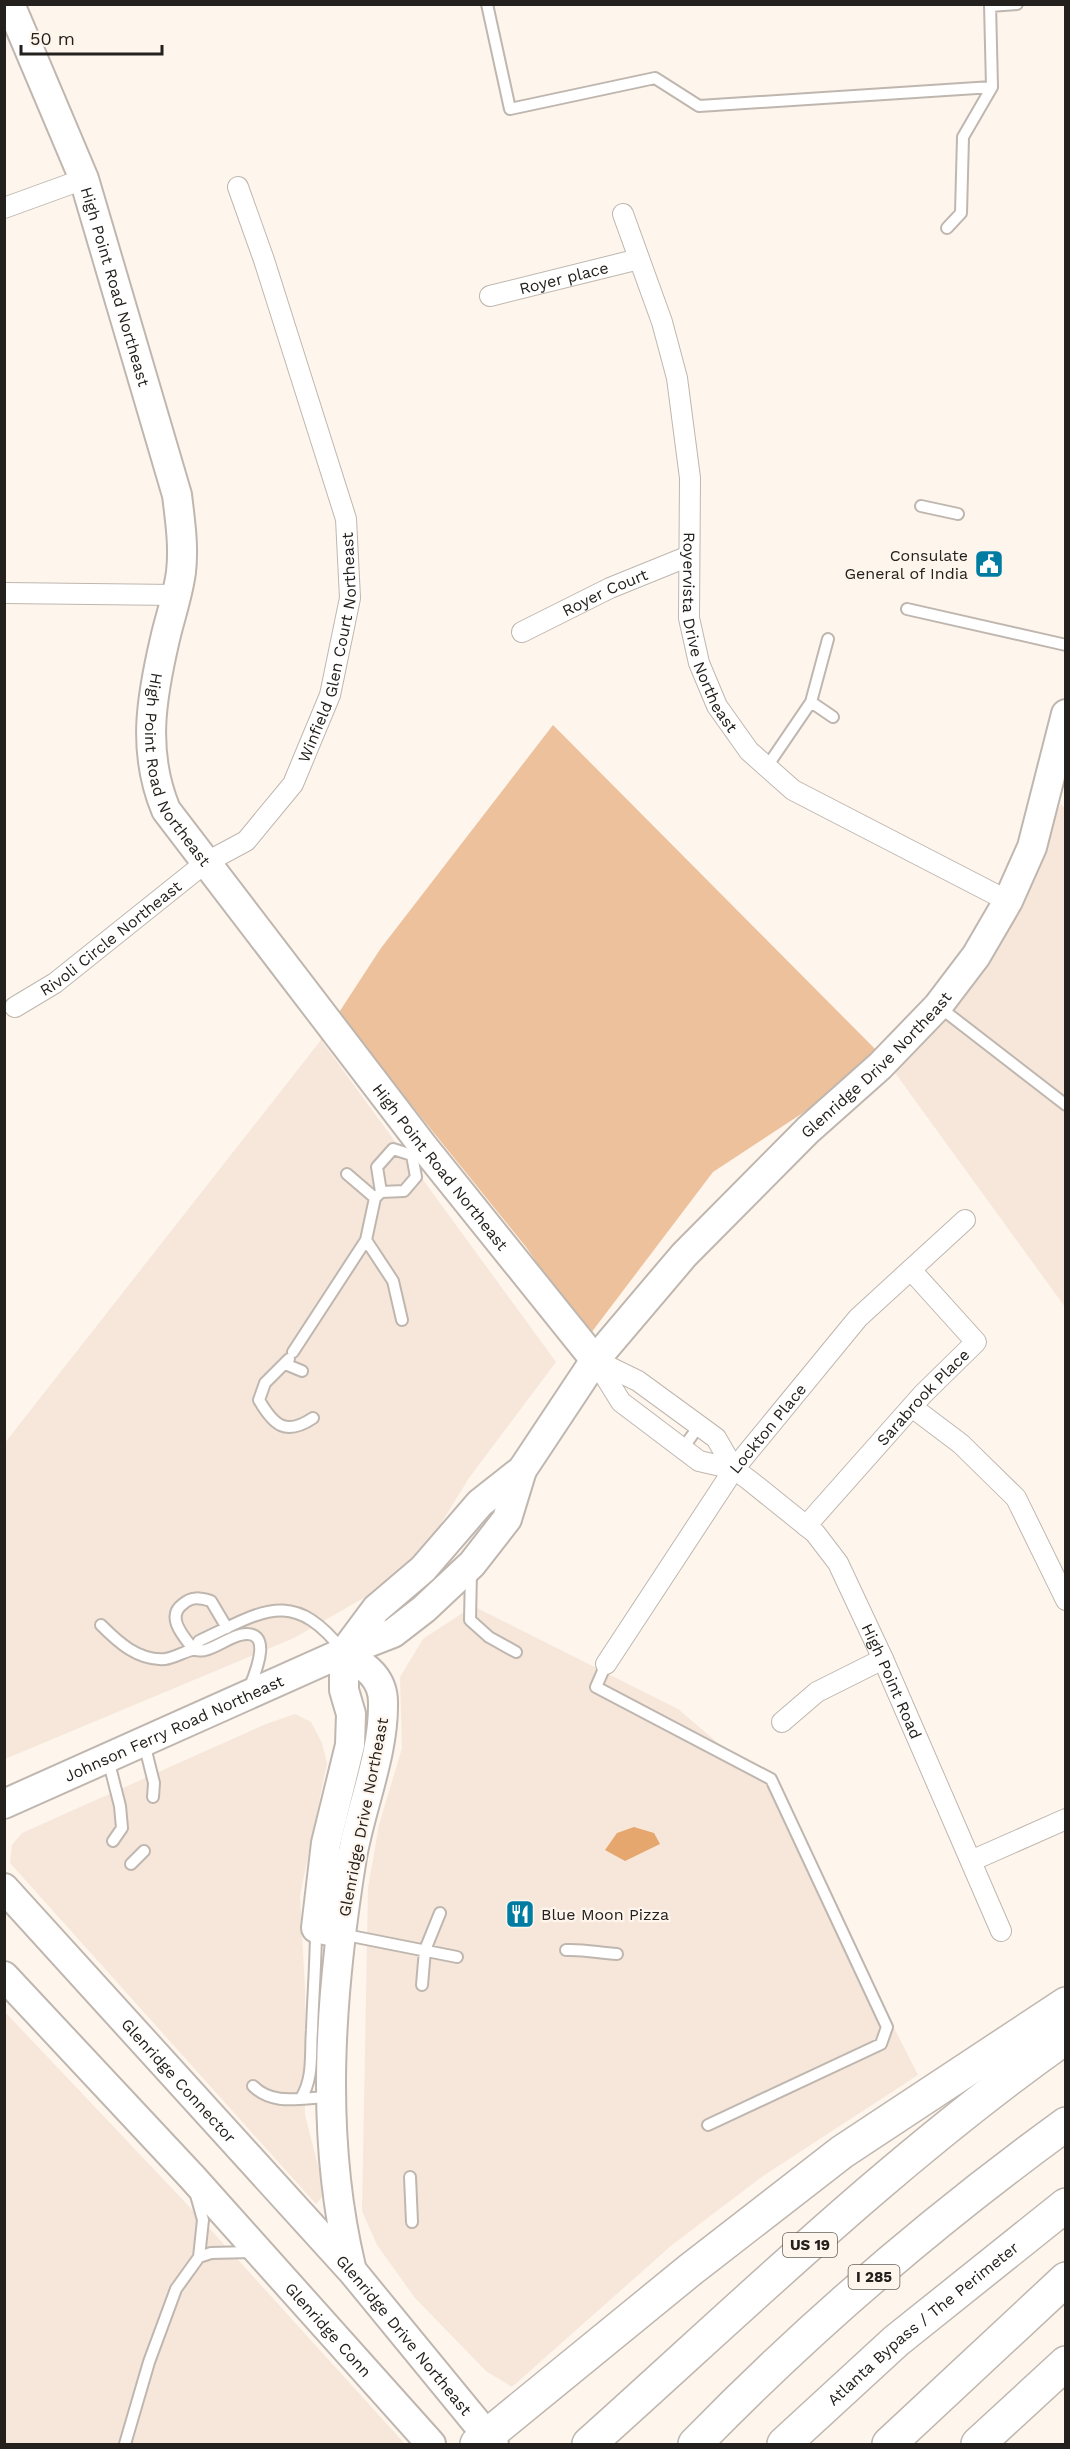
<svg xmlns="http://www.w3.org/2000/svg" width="1070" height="2449" font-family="'Work Sans',sans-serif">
<rect width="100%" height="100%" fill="#fef5ed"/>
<!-- built -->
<path fill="#f6e7da" d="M1061,804L1066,810L1065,1307L885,1059L961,997Z
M321,1040L556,1362L469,1478L423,1553L374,1592L294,1638L5,1759L4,1444Z
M473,1606L678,1709L773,1790L918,2075L763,2176L672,2245L512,2387L486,2371L415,2298L377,2245L362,2211L368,1888L379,1825L402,1748L400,1677L423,1639Z
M295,1714L311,1722L322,1743L327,1763L300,1896L305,1989V2115L325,2193L316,2204L10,1863L12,1845L22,1833L266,1724Z
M4,2011L201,2219L405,2444H5Z"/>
<!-- green -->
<path fill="#ecc19b" d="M553,725L885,1059L713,1172L591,1333L571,1312L526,1247L409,1102L321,1040L381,948Z"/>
<!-- water -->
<path fill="#e5a76d" d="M634,1827L654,1833L660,1844L625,1861L605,1850L617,1833Z"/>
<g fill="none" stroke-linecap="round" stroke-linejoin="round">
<!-- lane casing -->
<g stroke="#bfb7af" stroke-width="14">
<path id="lane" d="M487,4L510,109L655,78L699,106L992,87L990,4
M990,6L1017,4
M947,228L961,213L963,137L992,87
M921,506L958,514
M907,609L1066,645
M811,702L833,717
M766,768L811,702L828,639
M938,1006L1066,1105
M347,1174L375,1198
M381,1192L404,1191L416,1177L412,1155
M402,1320L393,1281L366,1240L375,1198L381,1192L377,1167L393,1149L412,1155
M293,1352L366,1240
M289,1359L265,1383L259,1400C274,1426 286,1436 313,1418
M285,1364L302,1371
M683,1448L699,1426
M471,1572L470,1620L489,1637L516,1652
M101,1625C118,1642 138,1661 165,1659C174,1658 183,1652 192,1650C196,1649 201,1652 205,1650C217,1647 228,1638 240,1635C276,1627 254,1676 249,1689
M194,1650L199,1641C262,1612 292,1586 343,1651
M194,1650C184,1637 165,1617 183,1604C192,1596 200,1598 211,1601L227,1628
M606,1664L596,1687L771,1779L887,2027L881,2044L708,2125
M144,1743L154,1783L153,1797
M108,1759L120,1806L122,1828L113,1841
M131,1864L144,1851
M341,1934L457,1957
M566,1950C584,1949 599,1953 617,1954
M422,1985L425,1950L440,1913
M253,2086C274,2107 303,2097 330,2097
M301,2098C314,2078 310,2053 312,2030C313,1996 316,1962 316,1928
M410,2177L412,2222
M199,2257L211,2253L251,2252
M125,2444L149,2362L176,2289L199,2257L203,2220L196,2195"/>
</g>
<!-- street casing -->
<g stroke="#bfb7af" stroke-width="22">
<g id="street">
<path d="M4,208L84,179"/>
<path id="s1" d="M623,214L662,322L677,378L690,478L689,618L699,663L717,706L749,751L793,790L1008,901"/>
<path id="s2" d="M490,296L639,259"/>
<path d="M4,593L176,595"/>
<path id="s3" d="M522,632L610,588L689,556"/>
<path id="s4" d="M15,1007L55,983L205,863L246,841L293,784L330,695L350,598L346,519L264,260L238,187"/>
<path id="s5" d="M595,1360L621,1402L699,1461L734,1469L749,1480L815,1533L838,1563L883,1659L1001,1931"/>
<path d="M595,1360L638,1381L716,1438L734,1469"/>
<path d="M912,1407L961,1444L1016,1498L1066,1600"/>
<path id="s6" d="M806,1526L923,1394L976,1342L911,1270"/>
<path id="s7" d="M606,1664L734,1469L858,1318L965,1220"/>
<path d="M782,1722L817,1692L883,1659"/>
<path d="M971,1861L1066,1819"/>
</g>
</g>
<!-- secondary casing -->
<g stroke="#bfb7af" stroke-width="32">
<g id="secondary">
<path id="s8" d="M10,4L84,179L177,495C180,520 184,546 181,572C178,595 170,617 165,639C151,699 142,752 166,810L423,1146L595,1360"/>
<path id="s9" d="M344,1652L376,1609L423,1569L480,1503L522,1470L595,1360L684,1255L808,1130L880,1066L938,1006L976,956L1008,901L1032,847L1066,714"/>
<path d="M344,1652C363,1665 383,1676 383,1702C384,1754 361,1806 352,1857C330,1993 319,2133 351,2267"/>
<path id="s10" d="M4,1804L344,1652L393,1633L424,1609L472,1564L507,1519L522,1470"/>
<path id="s11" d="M4,1888L353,2272L494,2444"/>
<path d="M341,1934L316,1928L326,1843L350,1745L351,1714L344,1690V1652"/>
<path id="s12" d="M4,1976L192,2177L431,2444"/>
</g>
</g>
<!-- highway casing -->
<g stroke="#bfb7af" stroke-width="36">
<g id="highway">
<path d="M477,2444L690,2270L842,2152L1066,2004"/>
<path d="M589,2444C744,2305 895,2158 1066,2037"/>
<path d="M695,2444C809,2327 934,2220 1066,2124"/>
<path id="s13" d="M784,2444L896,2341L1066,2205"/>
<path d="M889,2444L1066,2279"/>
<path d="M978,2444L1066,2363"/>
</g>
</g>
<!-- lane -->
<use href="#lane" stroke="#fff" stroke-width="10"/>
<!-- street -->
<use href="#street" stroke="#fff" stroke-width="20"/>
<!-- secondary -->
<use href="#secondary" stroke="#fff" stroke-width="28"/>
<!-- highway -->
<use href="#highway" stroke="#fff" stroke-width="33"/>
</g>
<!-- icons -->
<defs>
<g id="civic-square" transform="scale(1.5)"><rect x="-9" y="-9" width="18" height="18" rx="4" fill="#007ca3" stroke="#fef5ed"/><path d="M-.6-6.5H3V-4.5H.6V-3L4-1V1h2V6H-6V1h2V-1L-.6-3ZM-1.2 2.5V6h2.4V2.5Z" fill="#fff"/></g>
<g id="restaurant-square" transform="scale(1.5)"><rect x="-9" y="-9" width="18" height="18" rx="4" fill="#007ca3" stroke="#fef5ed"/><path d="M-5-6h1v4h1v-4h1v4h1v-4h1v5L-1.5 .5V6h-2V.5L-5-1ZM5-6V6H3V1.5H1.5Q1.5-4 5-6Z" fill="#fff"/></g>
</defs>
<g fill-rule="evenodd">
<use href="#civic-square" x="989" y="564"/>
<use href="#restaurant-square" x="520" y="1914"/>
</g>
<g text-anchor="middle" stroke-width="4.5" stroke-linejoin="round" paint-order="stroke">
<!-- shield labels -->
<g fill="#fef5ed" stroke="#65605b" stroke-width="1.5">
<rect x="783" y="2233" width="54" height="24" rx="4.5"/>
<rect x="848.5" y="2265" width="51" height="24" rx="4.5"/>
</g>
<g font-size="15" font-weight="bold" fill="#23201d">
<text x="810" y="2250">US 19</text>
<text x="874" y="2282">I 285</text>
</g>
<!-- street labels -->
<g font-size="16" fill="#23201d" stroke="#fef5ed">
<text dy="6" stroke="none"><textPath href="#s2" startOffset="76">Royer place</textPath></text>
<text dy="6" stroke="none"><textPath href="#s8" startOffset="302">High Point Road Northeast</textPath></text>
<text dy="6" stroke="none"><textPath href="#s3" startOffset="92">Royer Court</textPath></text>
<text dy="6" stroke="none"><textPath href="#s1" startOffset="432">Royervista Drive Northeast</textPath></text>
<text dy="6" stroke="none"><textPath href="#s4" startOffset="502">Winfield Glen Court Northeast</textPath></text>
<text dy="6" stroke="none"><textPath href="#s8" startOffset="804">High Point Road Northeast</textPath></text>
<text dy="6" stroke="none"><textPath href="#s4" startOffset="118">Rivoli Circle Northeast</textPath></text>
<text dy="6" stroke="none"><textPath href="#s9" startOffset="796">Glenridge Drive Northeast</textPath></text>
<text dy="6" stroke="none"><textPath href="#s8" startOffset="1290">High Point Road Northeast</textPath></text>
<text dy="6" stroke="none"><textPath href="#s6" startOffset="174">Sarabrook Place</textPath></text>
<text dy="6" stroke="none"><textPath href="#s7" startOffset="286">Lockton Place</textPath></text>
<text dy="6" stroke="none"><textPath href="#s5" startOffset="454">High Point Road</textPath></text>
<text dy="6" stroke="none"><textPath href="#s10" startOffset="186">Johnson Ferry Road Northeast</textPath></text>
<text transform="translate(363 1817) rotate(-79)" y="6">Glenridge Drive Northeast</text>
<text dy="6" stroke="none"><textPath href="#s11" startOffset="260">Glenridge Connector</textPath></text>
<text dy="6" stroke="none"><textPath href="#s13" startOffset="184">Atlanta Bypass / The Perimeter</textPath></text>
<text dy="6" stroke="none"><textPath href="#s12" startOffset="480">Glenridge Conn</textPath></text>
<text dy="6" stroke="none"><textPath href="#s11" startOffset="600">Glenridge Drive Northeast</textPath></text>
</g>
<!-- poi labels -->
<g font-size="16" fill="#23201d" stroke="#fef5ed" text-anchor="end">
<text x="968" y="561">Consulate<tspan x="968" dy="18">General of India</tspan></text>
<text x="541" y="1920" text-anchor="start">Blue Moon Pizza</text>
</g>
</g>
<!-- border -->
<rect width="1070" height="2449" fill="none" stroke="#23201d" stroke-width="12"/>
<!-- scale -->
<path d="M21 45v9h141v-9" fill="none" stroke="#23201d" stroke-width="3"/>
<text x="30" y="45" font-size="18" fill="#23201d" stroke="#fef5ed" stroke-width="4.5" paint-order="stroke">50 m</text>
</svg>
